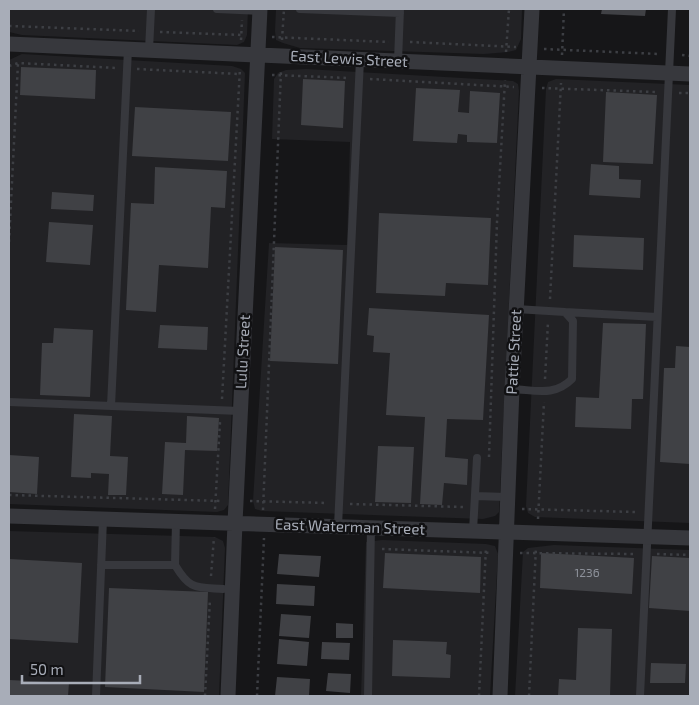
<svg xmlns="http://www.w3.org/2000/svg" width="699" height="705" font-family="'Exo 2',sans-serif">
<rect width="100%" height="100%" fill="#161618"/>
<!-- built -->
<path fill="#222225" d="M9,9H248L247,35L244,42L237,45L22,35L9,32Z
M276,9H522L521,39L516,50L508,52L484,54L300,48L283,43L276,40L275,31Z
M22,54L232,66L241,69L245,73L228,505L224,510L217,512L9,504V60Z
M306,69L513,81L518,84L519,91L499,512L495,516L483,519L262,511L255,509L253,501L269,243L347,245L350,142L272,139L274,79L278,73L286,70Z
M556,79L690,85V523L535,517L528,513L526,506L546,89L548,82Z
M9,531L215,537L223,541L225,548L219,696H9Z
M382,540L486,544L495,546L498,554L490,696H361L366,542Z
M554,545L690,550V696H515L523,552L528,548Z"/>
<!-- building -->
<path fill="#404145" d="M602,9H646L645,16L601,14Z
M21,67L96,70L95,99L20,95Z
M303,79L345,81L343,128L301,125Z
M416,88L460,90L458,112L469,113L470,91L500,93L497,143L467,142V135L458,134L457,143L413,141Z
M606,92L657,95L653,164L603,162Z
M135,107L231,112L228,161L132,156Z
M591,164L619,166V179L641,180L640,198L589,195Z
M155,167L227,171L225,208L211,207L208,268L159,265L156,312L126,310L131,203L154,204Z
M52,192L94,195L93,211L51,209Z
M379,213L491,218L488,285L446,283L445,296L376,293Z
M49,222L93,225L90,265L46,262Z
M574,235L644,238L643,270L573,267Z
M275,247L343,250L338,364L270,361Z
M369,308L489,315L483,420L447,419L445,457L468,459L467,485L444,483L442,505L420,504L425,417L386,415L390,353L373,352L374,336L367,335Z
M603,323L646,324L643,399H632L631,429L575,427L576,397L599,398Z
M160,325L208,327L207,350L158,348Z
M54,328L93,330L90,397L40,395L42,343H53Z
M676,346L690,347V464L660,462L664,368H675Z
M74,414L112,416L110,456L128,457L126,495H108L109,474L91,473V478L71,477Z
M187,416L219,418L217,451L185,450L183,495L162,494L165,442L186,443Z
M378,446L414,447L411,503L375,502Z
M9,455L39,457L37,494L9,492Z
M385,553L481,557L480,593L383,588Z
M541,553L634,558L632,594L540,588Z
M279,554L321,556L319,577L277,574Z
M652,556L690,558V611L649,608Z
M9,559L82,563L78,643L9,639Z
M277,584L315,586L314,606L276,604Z
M109,588L208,592L204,692L105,687Z
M281,614L311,616L309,638L279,636Z
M336,623L353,624V638H336Z
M578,628L612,629L610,696H558L559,679L576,680Z
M279,639L309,642L307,666L277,664Z
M393,640L447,642L446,654L451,655L450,678L392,676Z
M322,642L350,643L349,660L321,659Z
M651,663L686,664L685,683H650Z
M328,673L351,674L350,693L326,691Z
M277,677L310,679L309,696H275Z
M9,680L69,683L68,696H9Z"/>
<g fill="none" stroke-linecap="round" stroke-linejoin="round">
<!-- path -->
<path stroke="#3d3f44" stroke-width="2.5" stroke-dasharray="2.5 4" stroke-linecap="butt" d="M9,26L139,31
M160,32L242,35
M272,37L389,42
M241,40L242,20
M282,40L284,9
M410,42L516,47
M544,49L659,54
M506,52L509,9
M562,55L564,9
M682,55L690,56
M9,66L18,63L117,68
M137,69L239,74
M272,75L349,78
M370,79L514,87
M542,88L656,92
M679,93H690
M9,242L18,63
M550,299L561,83
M545,379L548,322
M222,399L240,68
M489,457L497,222L505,80
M9,495L222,501
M250,501L327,503
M350,504L464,507
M215,509L220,422
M522,509L636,512
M263,510L281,71
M538,519L544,402
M382,549L492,553
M520,553L637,554
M657,554L690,555
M211,576L214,537
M205,696L210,599
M257,696L264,538
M479,696L486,547
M529,696L536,547"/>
<!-- lane -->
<path stroke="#37383d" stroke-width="8" d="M217,9L260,11
M300,9L400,13
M149,50L151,9
M398,61L400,9
M565,312L657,317
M512,389C536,390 554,397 572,379L573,321L565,312L516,309
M9,402L240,411
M111,406L128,49
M475,496L507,497
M338,526L360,60
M473,531L477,458
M101,565H175L176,521
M175,565C190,590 195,587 223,589
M96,696L103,519
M368,696L371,527
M640,696L672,9"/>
<!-- street -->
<path stroke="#37383d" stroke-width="15" d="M9,44L690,74
M9,516L690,538
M228,696L235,523L260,9
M500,696L512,389L532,9"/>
</g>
<g text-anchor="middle" stroke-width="5" stroke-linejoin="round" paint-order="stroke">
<!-- number labels -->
<g font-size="12" fill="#8e929b">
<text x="587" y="577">1236</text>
</g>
<!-- street labels -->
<g font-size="15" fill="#a8adb8" stroke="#111113">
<text transform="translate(349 59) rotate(3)" y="5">East Lewis Street</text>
<text transform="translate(243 352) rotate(-87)" y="5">Lulu Street</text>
<text transform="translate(514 352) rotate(-87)" y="5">Pattie Street</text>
<text transform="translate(350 527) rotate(2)" y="5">East Waterman Street</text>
</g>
</g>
<!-- border -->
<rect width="699" height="705" fill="none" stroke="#a8adb8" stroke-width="20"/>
<!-- scale -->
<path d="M22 675v8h118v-8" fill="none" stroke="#a8adb8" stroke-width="2.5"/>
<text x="30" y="675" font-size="15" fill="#a8adb8" stroke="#111113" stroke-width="4" paint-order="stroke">50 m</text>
</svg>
